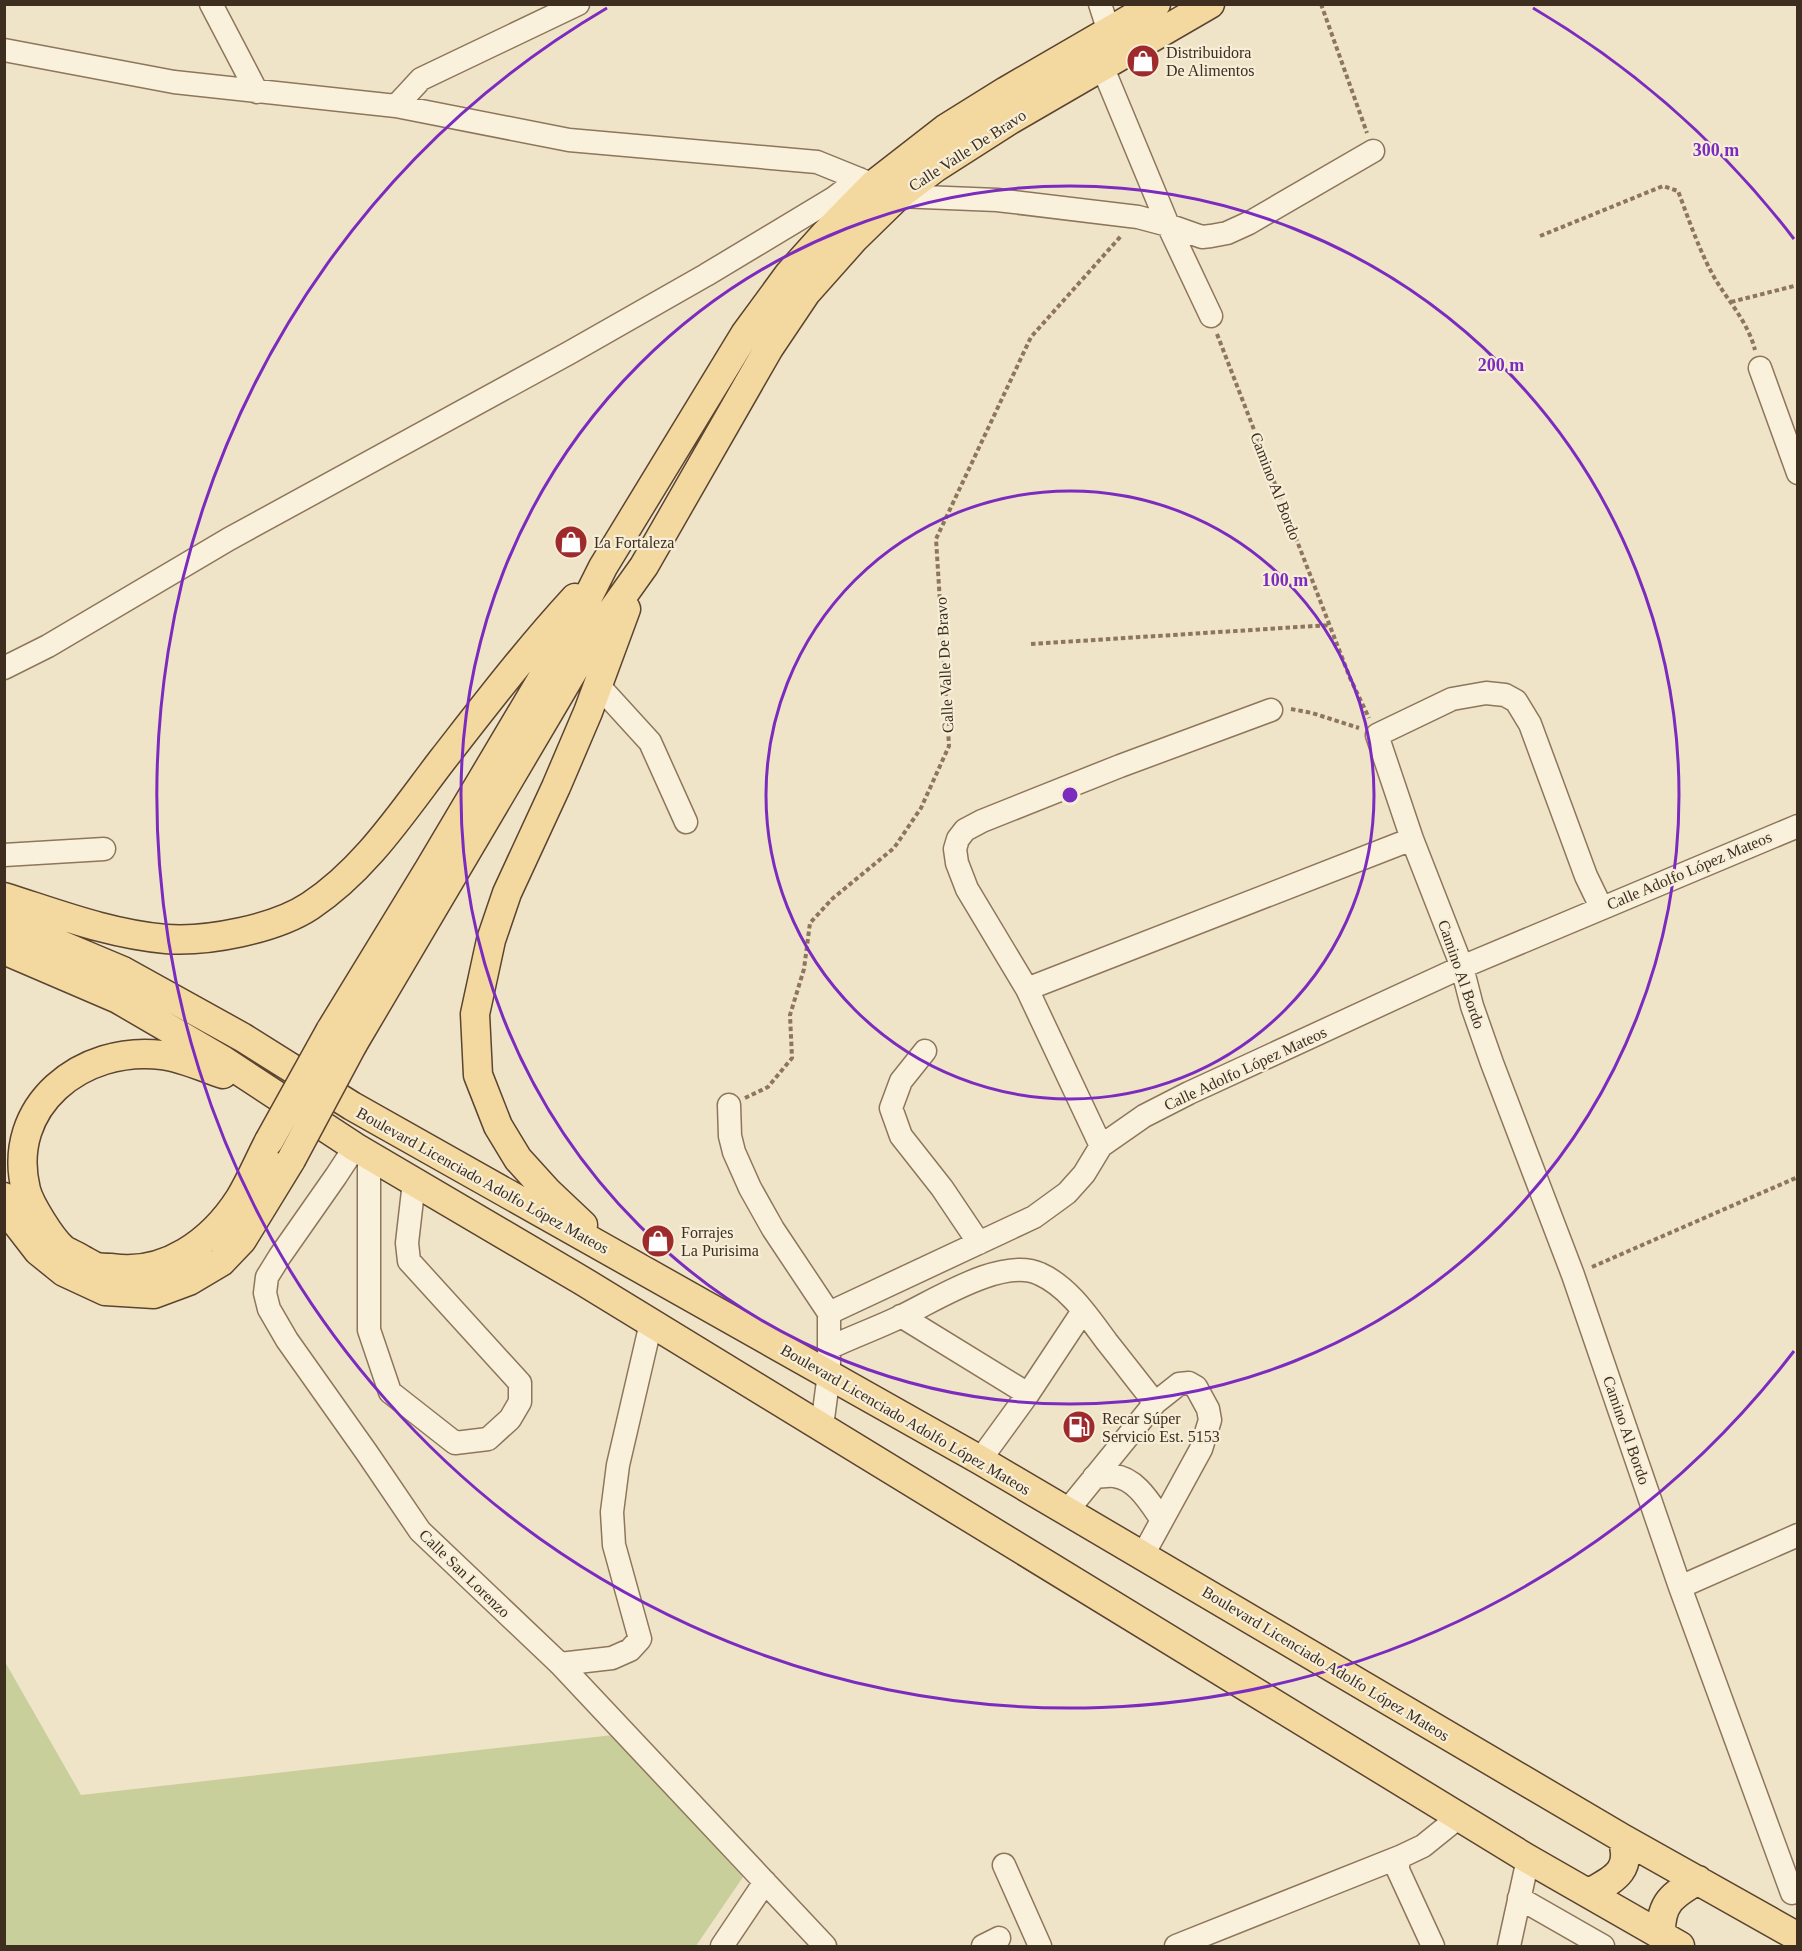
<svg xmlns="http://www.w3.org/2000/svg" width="1802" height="1951" font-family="Georgia,serif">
<rect width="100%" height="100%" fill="#f0e4c8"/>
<!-- green -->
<path fill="#c9cf9b" d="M4,1660L81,1795L613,1735L743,1877L696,1946H5Z"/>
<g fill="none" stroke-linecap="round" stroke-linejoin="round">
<!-- minor casing -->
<g stroke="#8d765c" stroke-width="25">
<path id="minor" d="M211,4L257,92
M1100,4L1109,32
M4,50L174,82L396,106L569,140L817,162L869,183
M1102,66L1168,225L1211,316
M396,106L421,79L578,4
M898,196L997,200L1138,217L1168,225L1202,237L1211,236L1227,233L1249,223L1373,151
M1760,368L1798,473
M4,668L48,646L229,539L569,353L706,275L834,198L859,179
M598,685L650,742L686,822
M4,855L104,849
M1601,907L1586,876L1530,724L1516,701L1505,695L1486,693L1452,699L1377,735L1412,839L1462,967L1472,1006L1492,1063L1573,1275L1680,1587L1792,1893
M1027,989L1412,839
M925,1051L901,1081L891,1108L901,1136L942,1188L979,1243
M729,1105L730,1136L734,1152L750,1188L773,1229L829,1313
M1101,1146L1027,989L967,889L957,863L955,849L958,839L965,830L982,821L1120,766L1271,710
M355,1147L336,1176L280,1256L267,1277L265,1293L269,1309L287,1340L367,1453L420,1531L560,1664L825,1946
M369,1156V1330L390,1392L455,1443L488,1439L510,1419L520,1402V1383L409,1261L407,1243L414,1182
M901,1316L1028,1394
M829,1348C852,1337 877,1328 900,1317C934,1301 1003,1256 1040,1274C1069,1287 1089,1318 1107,1342C1123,1362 1139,1383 1155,1403
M822,1426L829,1374V1313L1034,1217L1067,1193L1084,1174L1101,1146L1144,1116L1189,1093L1462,967L1798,826
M980,1460L1028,1394L1083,1311
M1094,1477C1101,1477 1107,1475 1114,1476C1136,1478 1150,1503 1162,1520
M1067,1511L1155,1403L1179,1384L1189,1383L1196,1387L1208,1409L1210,1420L1201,1449L1143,1555
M1680,1587L1798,1535
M560,1664L612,1658L630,1650L640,1639L614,1545L612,1512L618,1465L651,1323
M1004,1865L1040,1946
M1519,1898L1603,1946
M722,1946L765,1882
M983,1946L999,1938
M1176,1946L1402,1856
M1433,1946L1398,1870V1863L1402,1856L1423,1846L1459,1817
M1509,1946L1528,1859"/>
</g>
<!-- major casing -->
<g stroke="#5b4430" stroke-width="31">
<path id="major" d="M4,897C58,914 109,934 166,939C208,942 275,929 310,906C366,869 403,811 443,759C486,704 528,649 575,598
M4,921L123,971L242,1037L352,1106L980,1460L1622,1838L1798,1937
M4,950L118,999L221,1059L355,1147L581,1280L1528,1859L1680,1946
M330,1031L429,869L574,625L603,567L745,334L789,274L824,235L873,185L945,129L1006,91L1156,4
M353,1044L592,639L644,566L769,348L806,293L854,239L898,196L935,168L1010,120L1210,4
M223,1074C205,1068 181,1057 162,1055C82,1045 5,1106 26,1190C30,1205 51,1238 62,1248C66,1252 73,1254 78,1257C83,1260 89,1263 94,1266C99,1268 106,1268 112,1268C165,1276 212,1242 240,1198C251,1180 259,1160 269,1141
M4,1197L14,1220L38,1251L64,1272L105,1291L154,1294L189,1281L221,1262L242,1240L291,1160
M583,1225L547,1191L518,1159L498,1126L478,1075L475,1014L491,940L507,893L556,787L588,712L626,609
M1589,1893C1614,1879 1633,1871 1622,1838
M1661,1935C1660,1903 1672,1895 1698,1880"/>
</g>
<!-- path -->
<path stroke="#8d765c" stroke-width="4" stroke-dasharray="4.5 3" stroke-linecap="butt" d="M1321,4L1367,133
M1540,236L1663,186L1678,191C1689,220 1699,250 1714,277C1728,301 1748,322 1755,350
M1731,302L1798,285
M1217,334L1350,678L1369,718
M1031,644L1330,625
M1291,709L1312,713L1359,728
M745,1098L768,1087L792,1058L790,1015L804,969L810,923L832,899L894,848L921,808L949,746L936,539L1031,337L1121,236
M1592,1267L1798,1177"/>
<!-- minor -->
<use href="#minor" stroke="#faf1dc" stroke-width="22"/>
<!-- major -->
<use href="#major" stroke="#f3d9a0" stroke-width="28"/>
<!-- major-bridge casing -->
<g stroke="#5b4430" stroke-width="31" stroke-linecap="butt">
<path id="major-bridge" d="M269,1141L330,1031
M291,1160L353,1044"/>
</g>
<!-- major-bridge -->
<use href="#major-bridge" stroke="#f3d9a0" stroke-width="28"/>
</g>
<!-- distance rings -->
<g fill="none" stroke="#7b2cbf" stroke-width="3">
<circle cx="1070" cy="795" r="304"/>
<circle cx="1070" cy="795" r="609"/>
<path d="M1794 1351A913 913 0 1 1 607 8M1533 8A913 913 0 0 1 1794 239"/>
</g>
<!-- icons -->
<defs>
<g id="shop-disc" transform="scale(1.725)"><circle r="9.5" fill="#9e2a2b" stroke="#f7eed8"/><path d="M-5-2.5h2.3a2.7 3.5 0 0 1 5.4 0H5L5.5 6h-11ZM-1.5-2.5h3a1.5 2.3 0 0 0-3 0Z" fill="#fff"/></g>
<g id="fuel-disc" transform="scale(1.725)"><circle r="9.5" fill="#9e2a2b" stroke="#f7eed8"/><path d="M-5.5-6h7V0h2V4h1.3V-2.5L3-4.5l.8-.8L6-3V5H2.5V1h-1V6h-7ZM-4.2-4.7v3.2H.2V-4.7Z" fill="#fff"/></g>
</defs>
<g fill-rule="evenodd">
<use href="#shop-disc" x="1143" y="61"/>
<use href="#shop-disc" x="571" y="542"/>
<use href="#shop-disc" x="658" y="1241"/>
<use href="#fuel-disc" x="1079" y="1427"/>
</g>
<g text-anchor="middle" stroke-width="4.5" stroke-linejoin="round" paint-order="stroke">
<!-- poi labels -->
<g font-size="16" fill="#3d2e20" stroke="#f7eed8" text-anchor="start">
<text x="1166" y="58">Distribuidora<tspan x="1166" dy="18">De Alimentos</tspan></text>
<text x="594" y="548">La Fortaleza</text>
<text x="681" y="1238">Forrajes<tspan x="681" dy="18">La Purisima</tspan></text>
<text x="1102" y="1424">Recar Súper<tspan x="1102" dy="18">Servicio Est. 5153</tspan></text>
</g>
<!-- street labels -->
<g font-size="16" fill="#3d2e20" stroke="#f7eed8">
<text transform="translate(967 150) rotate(-33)" y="6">Calle Valle De Bravo</text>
<text transform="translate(1276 486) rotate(69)" y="6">Camino Al Bordo</text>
<text transform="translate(944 665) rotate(-93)" y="6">Calle Valle De Bravo</text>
<text transform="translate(1689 870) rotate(-23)" y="6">Calle Adolfo López Mateos</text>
<text transform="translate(1462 974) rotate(71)" y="6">Camino Al Bordo</text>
<text transform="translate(1245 1068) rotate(-25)" y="6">Calle Adolfo López Mateos</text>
<text transform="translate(483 1180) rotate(29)" y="6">Boulevard Licenciado Adolfo López Mateos</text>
<text transform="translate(906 1419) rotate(30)" y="6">Boulevard Licenciado Adolfo López Mateos</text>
<text transform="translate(1627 1430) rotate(71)" y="6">Camino Al Bordo</text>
<text transform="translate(465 1573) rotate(44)" y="6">Calle San Lorenzo</text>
<text transform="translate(1326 1663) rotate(31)" y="6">Boulevard Licenciado Adolfo López Mateos</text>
</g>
</g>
<circle cx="1070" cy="795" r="9" fill="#7b2cbf" stroke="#f7eed8" stroke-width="3"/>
<g font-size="18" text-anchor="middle" font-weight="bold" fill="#7b2cbf" stroke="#f7eed8" stroke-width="4.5" stroke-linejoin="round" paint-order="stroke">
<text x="1716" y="156">300 m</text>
<text x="1501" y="371">200 m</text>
<text x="1285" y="586">100 m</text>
</g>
<!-- border -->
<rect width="1802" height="1951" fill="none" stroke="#3d2e20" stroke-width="12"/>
</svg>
